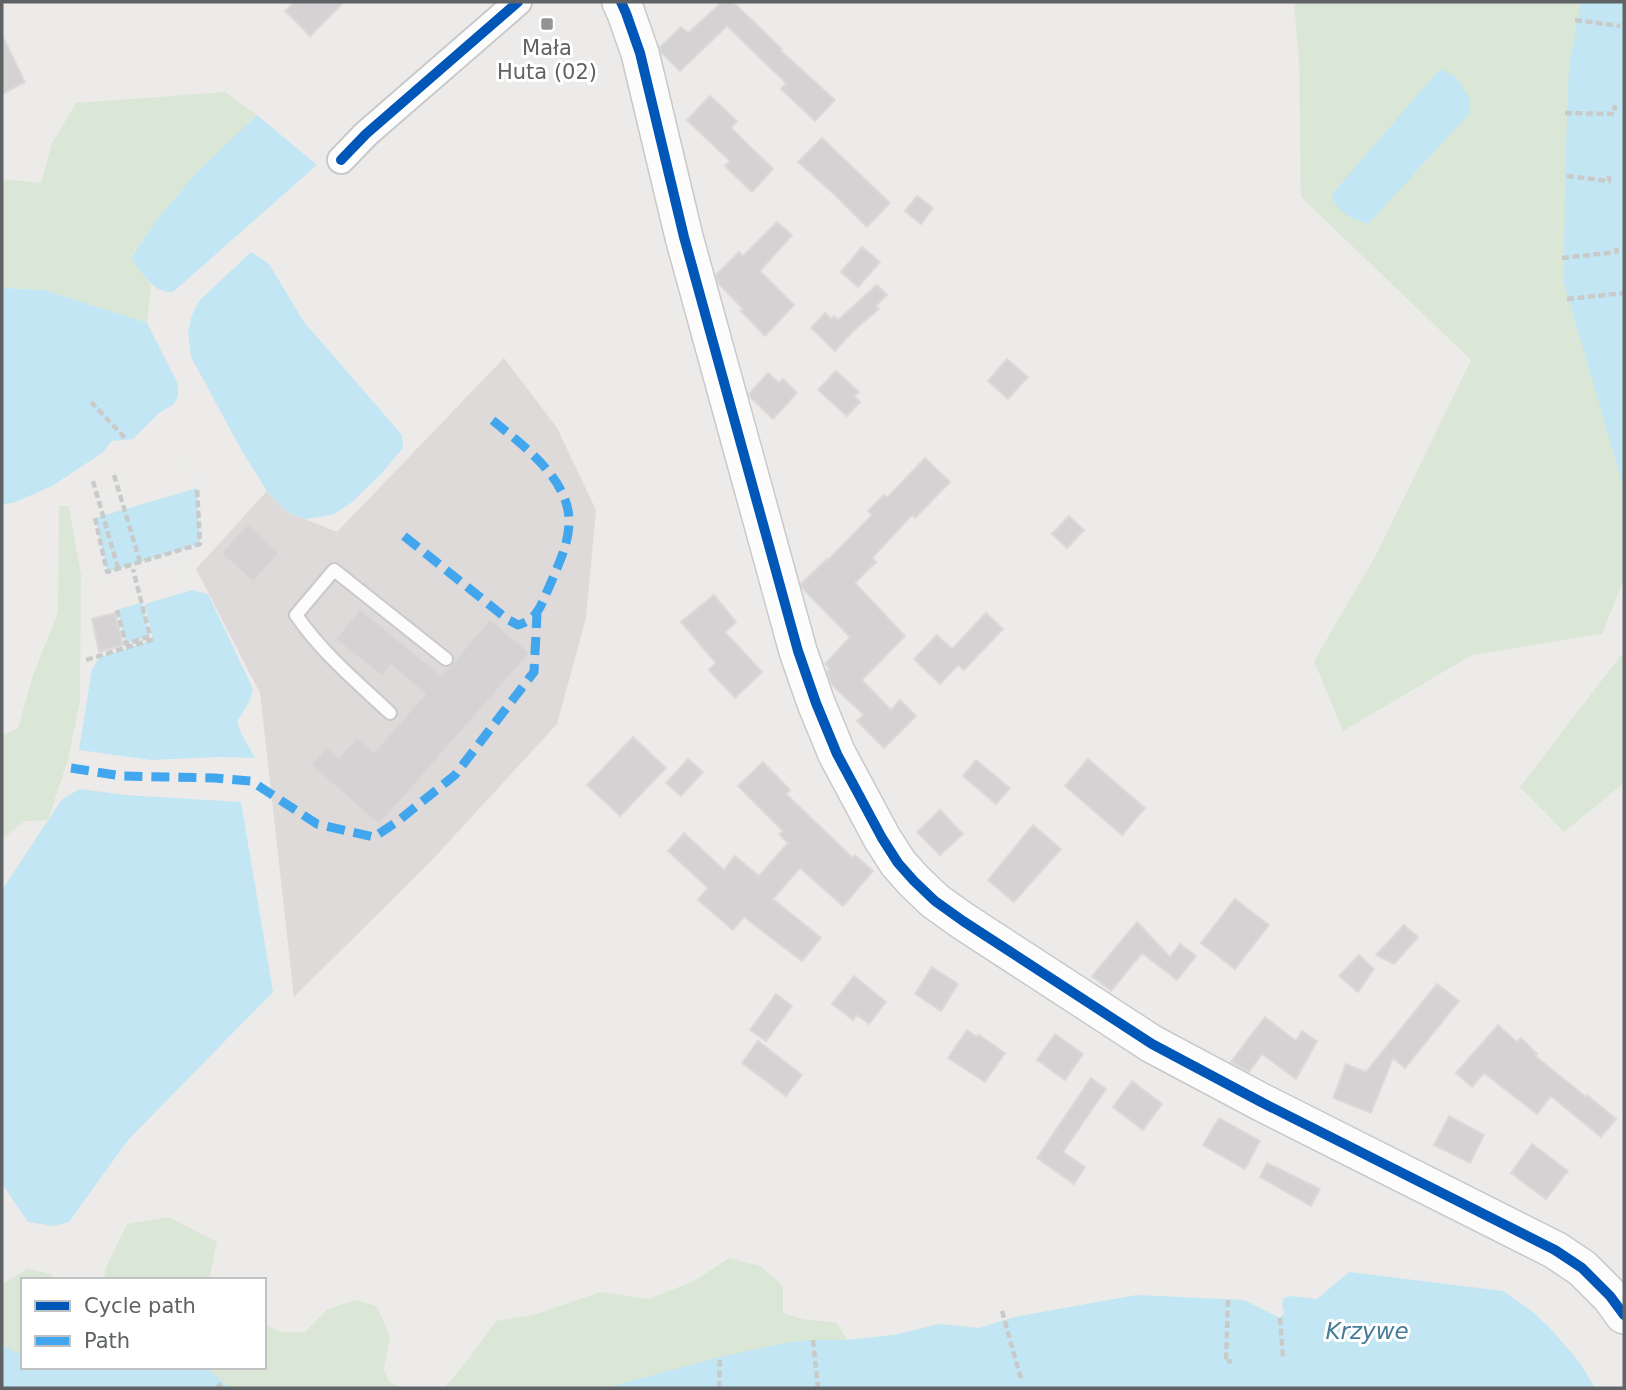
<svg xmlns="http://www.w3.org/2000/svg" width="1626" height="1390" font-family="'DejaVu Sans',sans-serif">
<rect width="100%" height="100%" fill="#edebe9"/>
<!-- industrial -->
<path fill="#dddad9" d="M504,358L557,428L596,510L586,618L557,724L432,860L294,997L260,693L196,569L267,491L287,512L337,532Z"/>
<!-- green -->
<path fill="#dae7d6" d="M1294,2H1622L1624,579L1602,634L1472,655L1343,731L1314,661L1376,555L1471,360L1301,197L1299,62Z
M225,92L257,115L199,170L157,219L131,257L151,286L147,323L45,290L2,288V179L41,183L52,143L76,103Z
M59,506H69L81,575L80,701L68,760L48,820L25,821L2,839V735L18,728L33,675L58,612Z
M1624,654V783L1564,832L1520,787L1621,655Z
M169,1217L217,1242L210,1276V1280H103L107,1265L127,1224Z
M729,1258L760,1266L783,1286V1313L803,1319L837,1323L847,1340L894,1335L939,1324L979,1328L1015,1317L1137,1295L757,1388H444L467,1361L496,1321L533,1315L601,1292L649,1299L694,1281Z
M28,1269L51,1274L54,1280H23V1367L2,1371V1284Z
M356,1300L377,1306L390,1337L384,1369L389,1382L402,1388H193L171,1367H264V1324L282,1332H305L328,1309Z"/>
<!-- water -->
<path fill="#c2e6f3" d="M1581,2H1624V489L1564,283L1565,174L1569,67Z
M1440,69L1456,77L1470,99V113L1368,224C1349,217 1340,214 1331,195Z
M257,115L317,165L173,292C152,293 142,273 131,258L157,219L199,170Z
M251,252L269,264L304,322L402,435L403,448L382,473L351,503L332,515L306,519L287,512L267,491L242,451L191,357L188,332L192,315L199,301Z
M2,288L45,290L147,323L178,384V396L174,404L159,413L133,439L112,441L102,453L52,486L13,503L2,504Z
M187,453L197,488L200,544L107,572L95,518L102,516Z
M184,556L193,587L142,602L150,636L126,644L109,576Z
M192,590L208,594L253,689L250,700L237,722L241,733L255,758L220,757L151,760L79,750L92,669L100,657L153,640L145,604Z
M80,789L125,795L241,802L273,992L128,1140L69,1222L54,1226L28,1222L2,1184V890L62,799Z
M1349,1272L1503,1291L1533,1312L1551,1329L1580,1363L1595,1388H609L620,1384L720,1357L789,1342L813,1340H847L894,1335L939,1324L979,1328L1015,1317L1137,1295L1244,1300L1280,1318L1284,1313L1282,1303L1284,1298L1291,1296L1317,1299Z
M2,1345L23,1356V1367H206L230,1388H2Z"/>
<!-- pier -->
<path fill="#edebe9" d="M187,453L197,488L95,518L94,515L98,514L89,482Z
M184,556L193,587L117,610L109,576Z"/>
<!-- building -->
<path fill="#d4d2d2" stroke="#dcdad8" stroke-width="2" d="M294,2H344L310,36L285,11Z
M722,2H733L782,49L780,50L835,100L815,121L781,89L786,83L727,26L680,71L661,52L660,47L681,27L688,33Z
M2,35L25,82L2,94Z
M710,96L737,121L731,128L773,169L752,192L725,166L730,161L687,120Z
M822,138L890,203L867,227L834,194L798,162Z
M917,196L933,208L921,224L905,211Z
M777,222L792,235L760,271L794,305L765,336L741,311L743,309L719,284L716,275L739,252L743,256Z
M862,247L880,262L858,287L841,272Z
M877,285L887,295L876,306L879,309L852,332L835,351L811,328L825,313L831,319L834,316L838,320Z
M1007,359L1028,377L1008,399L988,381Z
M836,371L859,392L854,396L860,402L847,416L818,390Z
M768,373L779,383L783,379L797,393L773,419L750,397L749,394Z
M925,458L950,482L915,518L912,515L872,558L876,562L855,583L905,636L862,680L891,710L900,700L916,716L884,748L857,721L864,715L832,685L827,672L830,669L825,664L850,637L803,589L801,584L827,559L828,560L872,515L868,511L884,495L887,498Z
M1069,516L1084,530L1067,548L1052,534Z
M248,524L279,553L253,582L221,553Z
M714,595L736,622L725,632L762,672L735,698L709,670L716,663L681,622Z
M360,609L441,675L452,665L455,660L490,619L530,653L379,825L311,765L327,747L339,758L357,737L374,752L425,694L391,665L382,676L335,639Z
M115,613L123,645L99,652L92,619Z
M986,613L1003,629L964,670L958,665L940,684L914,659L937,635L952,649Z
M633,737L666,768L620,816L587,785Z
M688,759L703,772L681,796L666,783Z
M1088,759L1145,808L1122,835L1065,786Z
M976,760L1010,788L996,804L963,776Z
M763,762L790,790L786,794L853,858L855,855L873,871L843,906L800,868L773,899L821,938L802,961L744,917L733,930L698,900L708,888L668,851L684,833L724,870L735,856L759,876L788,843L779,834L783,831L738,786Z
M940,810L963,834L940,855L917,832Z
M1033,825L1061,849L1014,902L988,880Z
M1235,899L1269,925L1235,969L1201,943Z
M1137,922L1170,957L1180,944L1196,956L1177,980L1142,953L1111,991L1092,976Z
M1404,925L1418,937L1394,964L1376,955Z
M1359,955L1374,969L1358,992L1339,976Z
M932,967L958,984L941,1011L915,994Z
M854,976L886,1002L869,1024L857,1015L853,1020L832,1004Z
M1437,984L1459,1001L1405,1068L1393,1058L1371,1113L1333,1098L1346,1064L1366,1072Z
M776,994L792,1006L766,1041L750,1030Z
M1265,1017L1296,1041L1302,1031L1317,1041L1296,1079L1262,1054L1249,1072L1231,1062Z
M1498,1025L1517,1042L1521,1038L1537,1054L1535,1056L1586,1097L1587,1095L1616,1119L1601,1137L1551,1096L1537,1114L1484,1073L1472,1087L1456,1073Z
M967,1030L977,1037L979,1035L1005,1053L985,1082L948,1058Z
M1055,1034L1083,1054L1065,1080L1037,1060Z
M758,1041L802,1075L786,1096L742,1063Z
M1091,1078L1106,1089L1063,1152L1085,1167L1074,1184L1037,1158Z
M1132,1081L1162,1104L1143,1130L1113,1107Z
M1449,1116L1484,1135L1470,1163L1434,1145Z
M1219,1118L1260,1141L1245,1169L1203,1145Z
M1532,1144L1568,1171L1546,1199L1511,1173Z
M1267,1163L1320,1189L1311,1206L1260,1177Z"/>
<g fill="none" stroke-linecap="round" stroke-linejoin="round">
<!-- lane casing -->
<g stroke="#cac9c9" stroke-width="16">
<path id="lane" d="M390,713C356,681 323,654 296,615L334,570L446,659"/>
</g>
<!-- street casing -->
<g stroke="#cac9c9" stroke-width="30">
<path id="street" d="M341,160L366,134L518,2"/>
</g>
<!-- secondary casing -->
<g stroke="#c9c9c9" stroke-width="40">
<path id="secondary" d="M621,2L626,13L640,53L684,237L798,651L816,703L837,754L882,838L898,863L914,881L935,901L963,921L1152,1044L1263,1103L1555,1250L1582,1268L1610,1296L1624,1315"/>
</g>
<!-- path -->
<path stroke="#c8cbc9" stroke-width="4.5" stroke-dasharray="7 3.5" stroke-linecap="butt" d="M1575,20L1620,26
M1565,113L1614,114L1615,105
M1567,176L1609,181V176
M1562,258L1617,252L1616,246
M1567,299L1624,293
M91,402L127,440
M114,475L140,562
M93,481L118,568
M95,518L107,572L200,544L197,488
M117,610L126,644L150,636L133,569
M86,660L151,640L150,636
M1228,1300L1226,1362L1232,1361
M1002,1311L1020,1376H1024
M1280,1318L1283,1359
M813,1340L818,1388
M216,1388L224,1382
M719,1388L720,1357"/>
<!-- lane -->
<use href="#lane" stroke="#fcfcfc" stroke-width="12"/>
<!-- street -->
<use href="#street" stroke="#fcfcfc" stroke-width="26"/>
<!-- secondary -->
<use href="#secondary" stroke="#fcfcfc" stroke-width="37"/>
<!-- quiet -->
<path stroke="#41a6ee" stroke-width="9" stroke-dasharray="18 9" stroke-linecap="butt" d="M404,536L507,619L518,625C539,619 541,604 550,585C558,565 568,546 569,524C571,479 521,444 491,419
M71,768L122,776L215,778L251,781L317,824L374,837L398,821L455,775L534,672L537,614"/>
<!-- cycleway casing -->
<g stroke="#fff" stroke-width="15">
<path id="cycleway" d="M621,2L626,13L640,53L684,237L798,651L816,703L837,754L882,838L898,863L914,881L935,901L963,921L1152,1044L1263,1103L1555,1250L1582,1268L1610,1296L1624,1315
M341,160L366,134L518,2"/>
</g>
<!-- cycleway -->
<use href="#cycleway" stroke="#0057b8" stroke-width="10"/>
</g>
<!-- markers -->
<rect fill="#919394" stroke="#fff" stroke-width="2.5" x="540" y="17" width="14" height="14" rx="3.5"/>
<g text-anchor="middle" stroke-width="6" stroke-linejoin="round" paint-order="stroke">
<!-- poi labels -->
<g font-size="21" fill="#5f6366" stroke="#fff">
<text x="547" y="55">Mała<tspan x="547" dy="24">Huta (02)</tspan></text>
</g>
<!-- water labels -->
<g font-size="23" font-style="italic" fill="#477b97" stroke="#fff">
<text x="1367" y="1339">Krzywe</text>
</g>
</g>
<!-- border -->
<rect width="1626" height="1390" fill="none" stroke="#5f6366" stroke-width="7"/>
<!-- legend -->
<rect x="21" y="1278" width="245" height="91" fill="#ffffff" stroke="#bfc1c2" stroke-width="2"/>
<rect x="35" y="1301" width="35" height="10" fill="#0057b8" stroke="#bfc1c2" stroke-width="2"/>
<text x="84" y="1313" font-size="21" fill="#5f6366">Cycle path</text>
<rect x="35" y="1336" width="35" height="10" fill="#41a6ee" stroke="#bfc1c2" stroke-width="2"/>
<text x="84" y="1348" font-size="21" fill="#5f6366">Path</text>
</svg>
